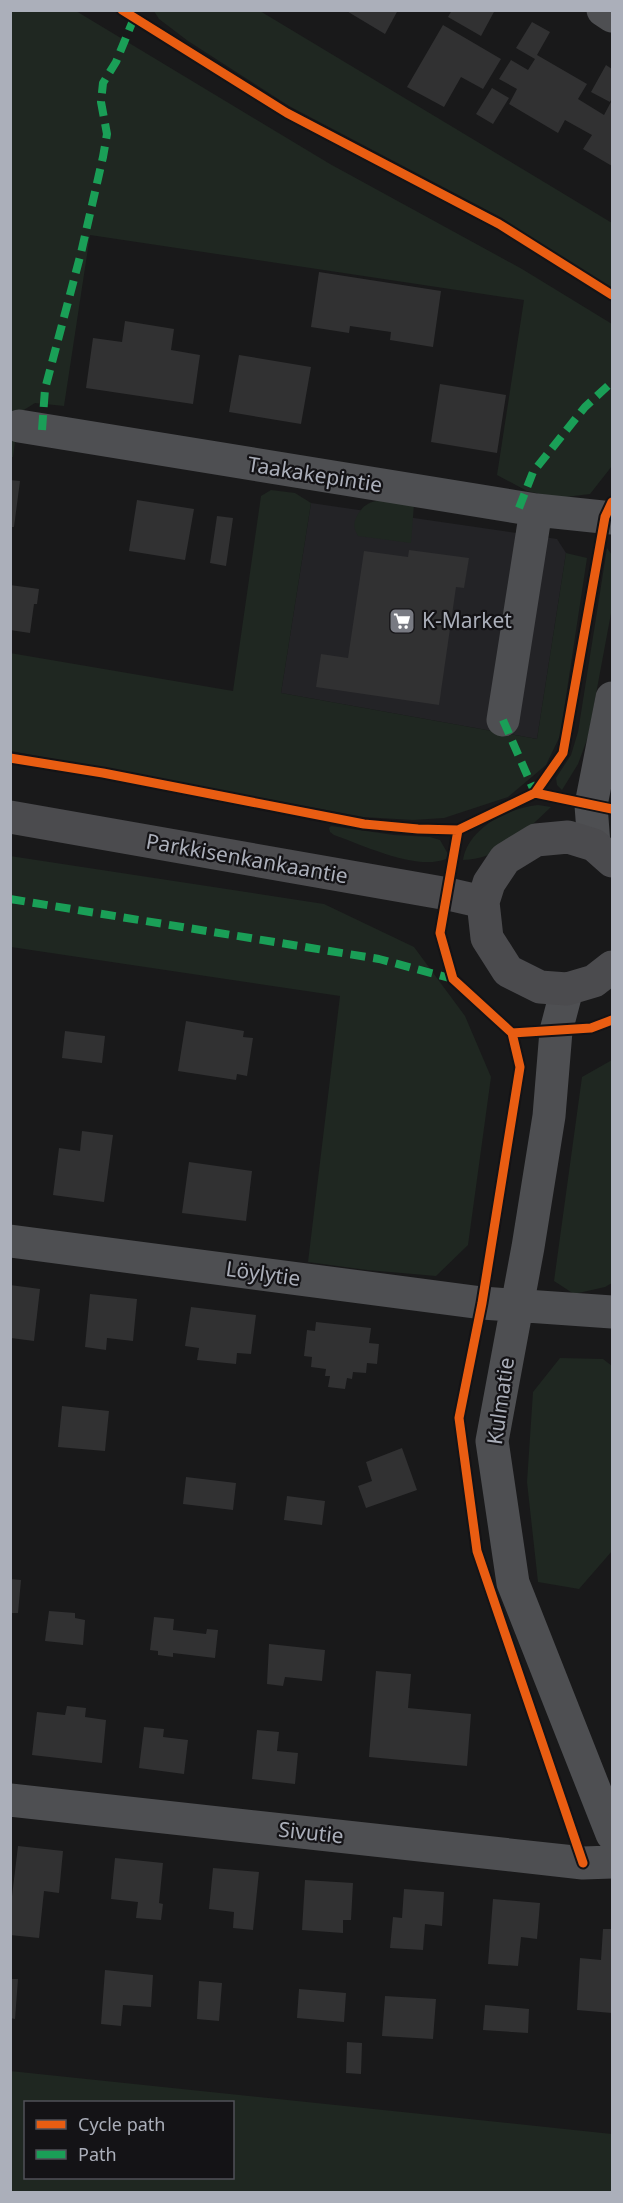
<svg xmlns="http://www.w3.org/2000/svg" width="623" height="2203" font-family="'Noto Sans',sans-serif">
<rect width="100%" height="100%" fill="#19191a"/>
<!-- built -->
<path fill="#232326" d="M311,503L557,539L566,553L537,739L281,693Z"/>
<!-- green -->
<path fill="#1f2721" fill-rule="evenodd" d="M11,11H76L330,164L522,269L612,324V466L590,494L558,498L527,491L497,475L524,300L90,235L64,406L35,403L19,413L13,457H11Z
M154,11H260L612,223V290L502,218L289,106L188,41L159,19Z
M271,490L295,493L311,503L281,693L537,739L566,553L587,558L560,736L546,765L508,797L444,818L413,820L363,817L11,751L10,653L233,691L261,496Z
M396,500L414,504L411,543L358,536C353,527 353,523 358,514C368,498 380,501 396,500Z
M607,548L612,555V608L588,737L578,764L562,790L557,785L556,778L571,755L578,732Z
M538,805L551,807C525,831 501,859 463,860C468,828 508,808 538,805Z
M331,826L394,835L430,837L440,840L448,854L446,859C416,871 363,845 334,835L330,832L329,828Z
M10,856L324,904L414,947L465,1016L491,1077L468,1245L436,1276L367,1270L308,1262L340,996L11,947Z
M612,1060V1283L605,1287L574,1294L554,1281L582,1077Z
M560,1358L603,1359L612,1366V1551L579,1589L538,1582L527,1482L533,1392Z
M10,2071L612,2134V2192H11ZM26,2102H232V2178H26Z"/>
<!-- building -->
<path fill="#313132" d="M345,10H398L385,34Z
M452,10H495L481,36L448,17Z
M532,22L550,32L537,55L587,84L578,99L604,115L612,100V166L583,149L592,135L565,120L558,133L509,104L517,89L499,79L511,60L528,70L535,59L516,48Z
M443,25L501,59L483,89L461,77L444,107L407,87Z
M606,65L612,69V98L610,102L591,92Z
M492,88L509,98L493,124L476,114Z
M319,272L441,291L433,347L390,340L391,332L350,326L349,333L311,327Z
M125,321L174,329L171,350L200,355L193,404L86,388L93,338L122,342Z
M239,355L311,367L301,424L229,412Z
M440,384L506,395L497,453L431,442Z
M10,480L20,481L14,527H10Z
M137,500L194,509L185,560L129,551Z
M217,516L233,518L226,566L210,563Z
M409,550L469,558L464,588L456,587L439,705L316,687L321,654L348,658L364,551L408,557Z
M10,585L39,589L37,604H34L30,633L10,630Z
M186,1021L244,1031L243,1037L253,1038L247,1076L237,1074L236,1080L178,1071Z
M65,1031L105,1036L102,1063L62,1058Z
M82,1131L113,1135L104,1202L53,1195L59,1148L80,1151Z
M189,1162L252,1171L246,1221L182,1213Z
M10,1285L40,1289L34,1341L11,1338Z
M90,1294L137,1299L133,1341L107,1338L106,1350L85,1347Z
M191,1307L256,1315L251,1354L237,1353L236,1364L197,1360L199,1348L185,1346Z
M316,1322L371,1328L369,1343L379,1344L377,1364L367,1363L366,1373L353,1372L352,1379L347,1378L345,1389L328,1387L330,1376H325L326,1369L311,1367L312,1357L304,1356L307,1330L315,1331Z
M62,1406L109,1411L105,1451L58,1447Z
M402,1448L417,1490L366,1508L358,1486L372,1481L366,1462Z
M186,1477L236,1483L233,1510L183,1504Z
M287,1496L325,1501L322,1525L284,1520Z
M10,1579L21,1580L18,1613H10Z
M49,1611L75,1613V1618L85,1620L83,1645L45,1641Z
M154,1617L174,1619L173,1630L206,1634L207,1629L218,1630L215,1658L173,1653V1657L158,1655V1651L150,1650Z
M269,1644L325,1650L322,1681L285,1677L283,1686L267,1684Z
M376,1671L411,1674L408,1708L471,1714L467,1766L369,1757Z
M67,1706L86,1708L85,1717L106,1720L102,1763L32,1755L37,1712L65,1715Z
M144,1727L164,1729L163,1737L188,1740L184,1774L139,1768Z
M257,1730L279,1732L277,1751L298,1753L295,1784L252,1779Z
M18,1846L63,1851L59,1893L44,1891L39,1938L10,1935V1913Z
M115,1858L163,1863L159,1903L163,1904L161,1920L136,1918L138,1902L111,1899Z
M213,1868L259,1872L253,1930L233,1928L234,1912L209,1909Z
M305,1880L353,1883L351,1920H343V1933L302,1930Z
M404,1889L444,1892L442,1926L425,1924L423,1950L390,1948L393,1917L402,1918Z
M493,1899L540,1903L537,1939L521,1937L518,1966L488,1964Z
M603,1929H612V2013L577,2010L580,1958L601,1960Z
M105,1970L153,1975L151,2007L123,2005L121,2026L101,2024Z
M10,1979H18L15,2019L10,2018Z
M199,1981L222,1983L219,2021L197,2019Z
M299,1989L346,1993L344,2022L297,2018Z
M385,1996L436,1999L433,2039L382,2036Z
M485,2005L529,2009L528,2033L483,2030Z
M347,2042L362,2043L361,2074L346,2073Z"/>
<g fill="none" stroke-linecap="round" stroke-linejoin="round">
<!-- minor -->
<path stroke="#4e4f52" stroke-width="33" d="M603,10L612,16
M19,426L536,510L612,518
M503,720L536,510
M594,845L591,805L612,698
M567,989L556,1031L549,1116L528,1247L492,1441L513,1583L612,1834
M10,1241L482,1303L612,1312
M10,1800L583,1863L612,1862"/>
<!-- major -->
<path stroke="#4b4b4e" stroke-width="33" d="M10,817L448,894L483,902
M612,861L594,845L568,837L536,840L505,859L489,883L483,902L487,938L508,971L540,987L567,989L594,981L612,967"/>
<!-- quiet -->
<path stroke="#1a9f57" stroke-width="8" stroke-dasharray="15 8" stroke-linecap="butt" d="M42,430L45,389L81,253L103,157L107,134L101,102L103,83L116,62L134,18
M519,508L533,472L585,407L612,382
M503,720L535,793
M10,899L379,959L453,979"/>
<!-- cycleway casing -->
<g stroke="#141316" stroke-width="13">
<path id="cycleway" d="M122,10L287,113L499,224L612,295
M10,758L103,773L364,824L418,829L458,830L535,793L612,809
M535,793L563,753L605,517L612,502
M458,830L440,933L453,979L512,1033L520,1067L482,1303L459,1418L477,1551L583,1863
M512,1033L591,1028L612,1020"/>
</g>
<!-- cycleway -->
<use href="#cycleway" stroke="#e95d12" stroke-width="9"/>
</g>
<!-- icons -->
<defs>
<g id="supermarket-square" transform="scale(1.35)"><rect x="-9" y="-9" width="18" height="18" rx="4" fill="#787a82" stroke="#141316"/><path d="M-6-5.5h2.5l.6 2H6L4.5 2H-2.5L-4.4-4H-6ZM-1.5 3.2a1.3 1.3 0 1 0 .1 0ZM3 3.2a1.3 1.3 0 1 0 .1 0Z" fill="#fff"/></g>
</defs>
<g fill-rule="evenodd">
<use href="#supermarket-square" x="402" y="621"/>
</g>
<g text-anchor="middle" stroke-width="4.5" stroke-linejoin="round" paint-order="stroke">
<!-- street labels -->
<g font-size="21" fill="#abafba" stroke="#141316">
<text transform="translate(315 475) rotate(9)" y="7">Taakakepintie</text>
<text transform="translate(247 859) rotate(10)" y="7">Parkkisenkankaantie</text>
<text transform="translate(263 1274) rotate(8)" y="7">Löylytie</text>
<text transform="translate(501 1401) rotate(-82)" y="7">Kulmatie</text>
<text transform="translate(311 1833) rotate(6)" y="7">Sivutie</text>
</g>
<!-- poi labels -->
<g font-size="21" fill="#abafba" stroke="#141316" text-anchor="start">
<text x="422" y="628">K-Market</text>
</g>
</g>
<!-- border -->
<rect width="623" height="2203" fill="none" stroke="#abafba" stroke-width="24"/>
<!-- legend -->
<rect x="24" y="2101" width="210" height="78" fill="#141316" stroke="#505158" stroke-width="1.5"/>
<rect x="36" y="2120" width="30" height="9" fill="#e95d12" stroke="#505158" stroke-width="1.5"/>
<text x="78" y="2131" font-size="18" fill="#abafba">Cycle path</text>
<rect x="36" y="2150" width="30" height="9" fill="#1a9f57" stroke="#505158" stroke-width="1.5"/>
<text x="78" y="2161" font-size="18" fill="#abafba">Path</text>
</svg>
